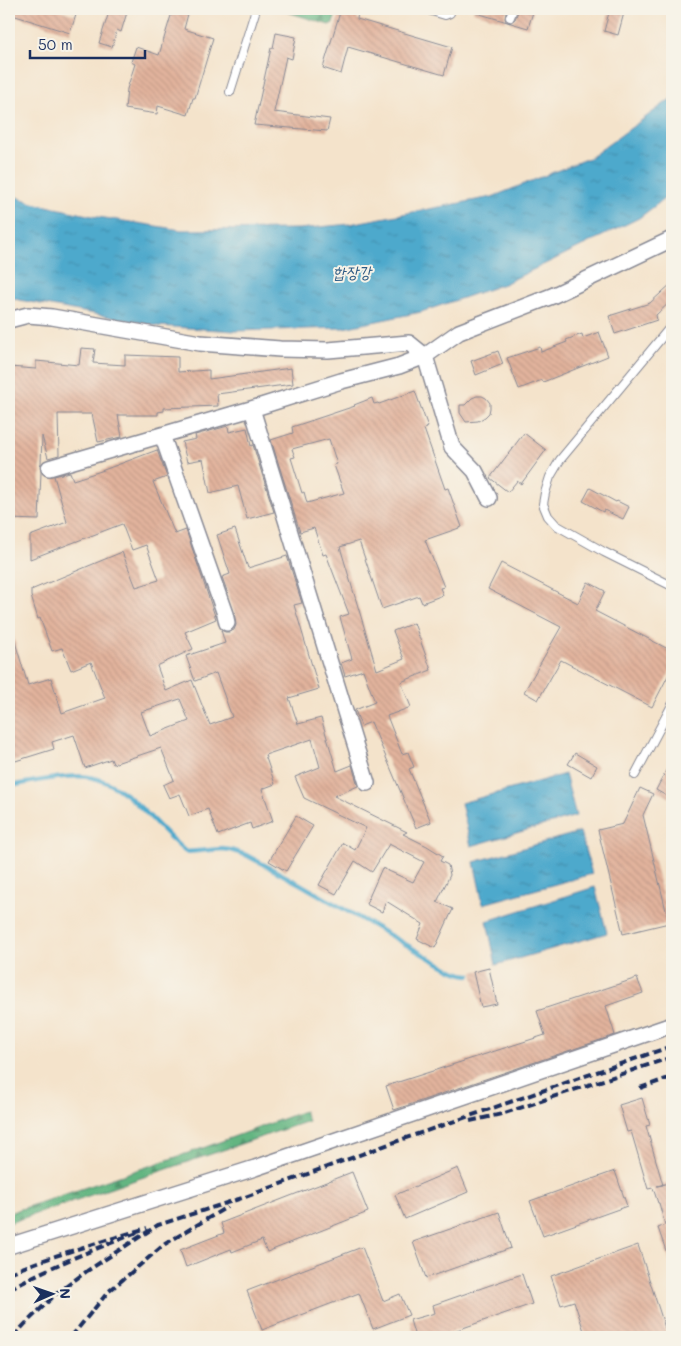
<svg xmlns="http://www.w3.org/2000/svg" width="681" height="1346" font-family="Mali,'Poor Story',sans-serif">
<defs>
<pattern id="forest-firs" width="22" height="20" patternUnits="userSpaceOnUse" patternTransform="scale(1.25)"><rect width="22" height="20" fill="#63b581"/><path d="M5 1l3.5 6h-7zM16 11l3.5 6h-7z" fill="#51946d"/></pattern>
<pattern id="water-ripples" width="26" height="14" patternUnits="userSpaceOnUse" patternTransform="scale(1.25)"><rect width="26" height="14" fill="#4ea9cc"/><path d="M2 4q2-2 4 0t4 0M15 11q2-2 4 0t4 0" fill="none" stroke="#408aa9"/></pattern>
<pattern id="building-back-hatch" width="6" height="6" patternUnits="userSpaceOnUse" patternTransform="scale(1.25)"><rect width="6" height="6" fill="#e2b39c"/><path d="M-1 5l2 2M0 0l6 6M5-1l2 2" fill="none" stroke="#c19a89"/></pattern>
</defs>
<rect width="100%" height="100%" fill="#f7f3e8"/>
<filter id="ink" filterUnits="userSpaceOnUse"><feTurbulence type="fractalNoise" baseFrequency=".02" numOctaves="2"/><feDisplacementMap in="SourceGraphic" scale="10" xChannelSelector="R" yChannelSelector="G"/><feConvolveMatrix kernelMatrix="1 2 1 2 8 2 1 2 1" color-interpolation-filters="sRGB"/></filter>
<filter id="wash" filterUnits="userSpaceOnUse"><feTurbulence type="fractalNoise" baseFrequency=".0096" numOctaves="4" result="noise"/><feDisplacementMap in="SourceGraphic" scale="20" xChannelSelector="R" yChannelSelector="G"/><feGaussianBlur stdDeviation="1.12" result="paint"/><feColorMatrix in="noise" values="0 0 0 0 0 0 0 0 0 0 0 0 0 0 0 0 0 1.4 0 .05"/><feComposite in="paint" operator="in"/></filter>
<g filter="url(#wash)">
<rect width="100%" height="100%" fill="#f4e3cb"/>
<!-- forest -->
<path fill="url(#forest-firs)" stroke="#3f7270" d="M278,9H338L333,23L329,25Z
M304,1111L308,1121L9,1223V1213L203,1148Z
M360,1332L362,1334L360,1337H304Z"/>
<!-- water -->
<path fill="url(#water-ripples)" stroke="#346c95" d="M672,98V193L639,218L504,284L421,312L343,328L235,331L158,326L9,298V194L33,203L92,216L181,230L299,229L350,224L492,197L591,157Z
M565,774L576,816L471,846L461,803Z
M580,832L592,874L483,904L474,862Z
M595,887L607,933L496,965L487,921Z"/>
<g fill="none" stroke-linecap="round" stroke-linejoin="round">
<!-- stream -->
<path stroke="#4ea9cc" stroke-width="4.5" d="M9,786C32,782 67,774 89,777C127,782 157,829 186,852L222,849L230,850L246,855L300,884L433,960C445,966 457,975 470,975"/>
</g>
<g id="blocks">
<!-- building -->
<path fill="url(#building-back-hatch)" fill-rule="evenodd" d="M9,9H57L76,15L70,33L9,14Z
M110,9H128L121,32L117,30L112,47L99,43Z
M173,9L188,14L184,29L213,38L195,98H193L188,115L158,106L157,114L125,109L127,89L135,64L131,62L136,47L159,55Z
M341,9H346L358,12L357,19L452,47L444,75L348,47L341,74L323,68Z
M474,9H507L505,18L506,21L510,23L515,19L519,9H534L528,28L473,12Z
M610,9H625L618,35L604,31Z
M276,33L296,37L292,59L286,57L274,112L330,119L327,131L254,125L271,48H273Z
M672,283V300L656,315L657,320L615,334L609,316L650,303Z
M599,332L608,356L543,382L542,380L519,389L507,358L540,347L541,352L567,342L566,340L582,334L583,338Z
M81,348L95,349L93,363L125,365V355L178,357V372L209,370V379L291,368L293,384L217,394L218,406L164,408V411L158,412V415H118L122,437L98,442L92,414H58L59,455L48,458L42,436L41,463L40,466L41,472L39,520L9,519V367L36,369V361L79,365Z
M498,351L503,364L476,375L471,361Z
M415,391L428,427L424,429L445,489L448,488L462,527L425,540L444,587L440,588L443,595L422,603L419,596L382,609L359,541L340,547L377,670L404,659L393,631L414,623L431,670L401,682L411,707L387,716L402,754L408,752L414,767L409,769L431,822L416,828L371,722L361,726L355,710L375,702L363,670L345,676L341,663L352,659L340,617L349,614L326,554L323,555L314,528L300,532L271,440L293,433L292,427L355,406L354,405L372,398L374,404L378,403L379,404ZM329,439L337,464L334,465L344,493L307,503L304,492L302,493L291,458L295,457L292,449Z
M477,396H482L486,398L490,403V408L489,413L485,417L478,421L466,422L460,413V405H465L472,398Z
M228,426L229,432L247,428L251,446L253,445L274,512L247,519L238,486L210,493L203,459L187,462L182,442L196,439L195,435Z
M524,433L546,450L521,484L517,481L508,492L490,478Z
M157,450L167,477L153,482L175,534L186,530L216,619L185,632L193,649L157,666L166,691L192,680L210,725L232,717L216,673L195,681L186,656L225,643L221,630L225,632H229L234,630L236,625L234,611L222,577L230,574L217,535L235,529L248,568L287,556L302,603L294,605L319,689L289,698L298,724L321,718L337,771L352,765L358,786L334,796L407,832L403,834L427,846L443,856L440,861L448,865L450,875L437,902L453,909L435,948L417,939L423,924L386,901L382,912L366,904L382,868L413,882L424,862L389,844L372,872L355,861L336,894L319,885L343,843L355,850L366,828L304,798L295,777L320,767L312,739L265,755L275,784L262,789L273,821L252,829L250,823L218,835L208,809L189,816L180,794L169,798L163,785L174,780L161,748L113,764L111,759L85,768L74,735L52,742L54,749L9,763V632H12L28,685L51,678L62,713L105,698L91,662L71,670L62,648L52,651L40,618L38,619L31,596V590L122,552L136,587L159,580L146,545L132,550L122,524L30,559V536L67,522L54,476L70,472L73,480L101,471ZM180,699L189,721L150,736L141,712Z
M590,488L616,502L617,501L629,507L623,519L604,510L603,512L583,501Z
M501,563L578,603L588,582L605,591L595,611L672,651V668L652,707L561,660L538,700L524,692L561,627L488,589Z
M575,753L597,766L591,777L568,764Z
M672,759V799L656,790Z
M640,788L653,794L643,815L669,923L623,934L598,830L623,824Z
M296,816L313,826L286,871L269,861Z
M489,968L497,1004L481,1007L473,972Z
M637,978L643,993L606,1006L615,1035L394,1110L386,1086L545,1035L537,1011Z
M642,1098L650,1125L646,1126L663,1185L657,1186L672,1182V1262H670L658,1228L665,1225L659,1203H658L653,1188L648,1189L631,1131L627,1132L619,1105Z
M458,1168L468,1192L405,1219L395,1195Z
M615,1171L627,1206L543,1236L530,1201Z
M352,1172L368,1212L267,1252L262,1240L232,1252L231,1249L186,1267L180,1250L224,1233L221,1223Z
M499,1212L511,1248L426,1278L413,1242Z
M638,1245L668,1337H586L574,1301L561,1305L551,1276Z
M362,1247L383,1301L400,1294L409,1315L373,1329L359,1293L262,1330L247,1291Z
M522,1274L532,1304L437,1337H415L410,1320L435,1313L433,1305Z"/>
</g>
</g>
<g filter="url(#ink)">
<use href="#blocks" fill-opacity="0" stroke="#888994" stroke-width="1"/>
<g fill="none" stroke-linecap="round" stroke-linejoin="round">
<!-- lane casing -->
<g stroke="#888994" stroke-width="10">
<path id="lane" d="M425,9L445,15L450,13L451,9
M510,17L513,9
M230,92L256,9
M672,325L560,460L550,477L545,493L543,504L548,516L556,525L604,552L672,586
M635,775L672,705"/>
</g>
<!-- street casing -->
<g stroke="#888994" stroke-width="18">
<path id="street" d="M9,320L28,315L52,317L200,343L280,349L328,350L409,343L425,356L452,447L475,471L489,498
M252,409L367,783
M162,435L225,614L227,623
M49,468L258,407L341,381L399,366L425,356L459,332L552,296L672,239
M9,1246L255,1168L672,1025"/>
</g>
<!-- lane -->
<use href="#lane" stroke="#fff" stroke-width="8"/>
<!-- street -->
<use href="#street" stroke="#fff" stroke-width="15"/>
<!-- rail -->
<path stroke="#1b2f5e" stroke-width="4" stroke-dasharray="8 4" stroke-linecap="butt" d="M640,1088L672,1077
M470,1121L502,1114L672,1057
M9,1273C54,1255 100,1242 147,1228
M9,1289C51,1266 92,1250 137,1233
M13,1337L26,1323L56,1294L87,1271L158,1225L245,1197L403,1139L672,1046
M71,1337L108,1292L165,1244L227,1207"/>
</g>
</g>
<g text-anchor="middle" stroke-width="4" stroke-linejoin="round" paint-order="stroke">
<!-- water labels -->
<g font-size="16" font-style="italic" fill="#2d5a84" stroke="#f7f3e8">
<text transform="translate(352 272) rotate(-1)" y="6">합장강</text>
</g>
</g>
<!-- margin -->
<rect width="681" height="1346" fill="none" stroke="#f7f3e8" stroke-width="30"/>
<!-- north arrow -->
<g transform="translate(52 1294) rotate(88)" stroke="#f7f3e8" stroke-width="4" paint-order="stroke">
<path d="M0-4L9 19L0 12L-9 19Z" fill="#1b2f5e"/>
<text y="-8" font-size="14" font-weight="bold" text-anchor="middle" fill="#1b2f5e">N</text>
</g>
<!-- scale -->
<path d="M30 50v8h115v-8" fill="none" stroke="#1b2f5e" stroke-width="2.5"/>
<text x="38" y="50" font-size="15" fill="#1b2f5e" stroke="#f7f3e8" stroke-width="4" paint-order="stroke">50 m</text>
</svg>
